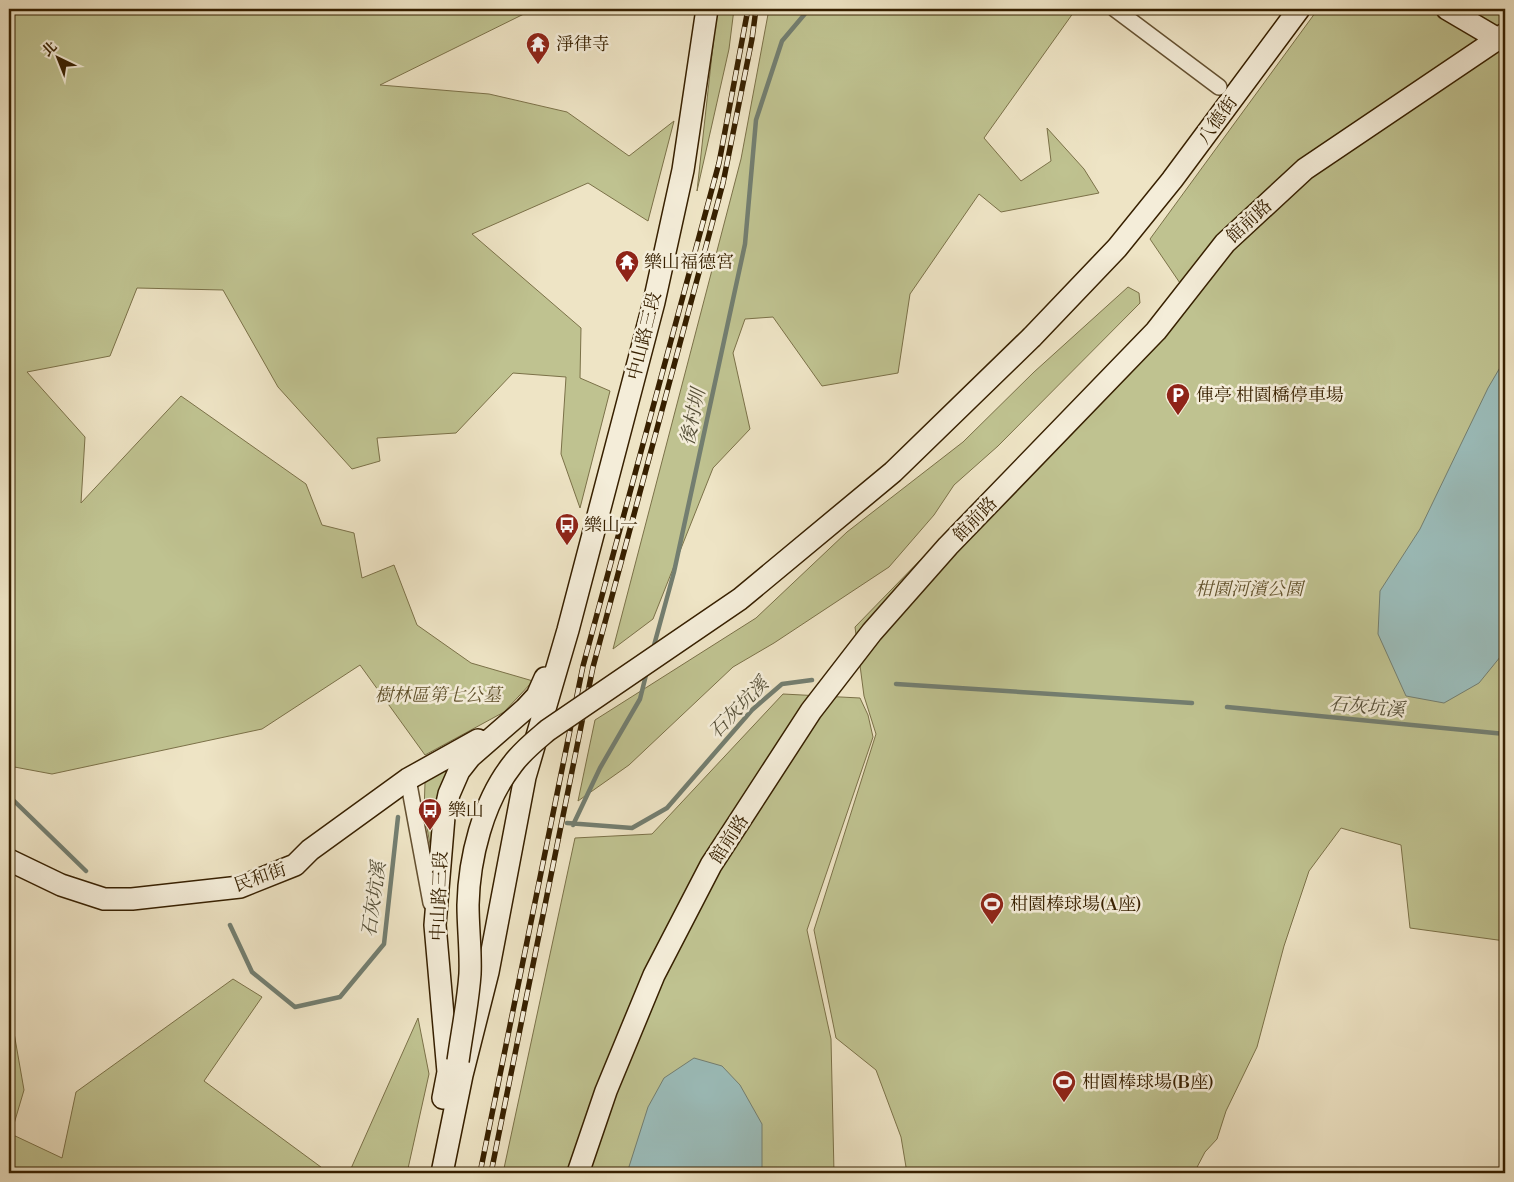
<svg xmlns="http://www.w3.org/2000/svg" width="1514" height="1182" font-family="'Libre Bodoni','Noto Serif TC',serif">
<rect width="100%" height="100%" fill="#eee4c5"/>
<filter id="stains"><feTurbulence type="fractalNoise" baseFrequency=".004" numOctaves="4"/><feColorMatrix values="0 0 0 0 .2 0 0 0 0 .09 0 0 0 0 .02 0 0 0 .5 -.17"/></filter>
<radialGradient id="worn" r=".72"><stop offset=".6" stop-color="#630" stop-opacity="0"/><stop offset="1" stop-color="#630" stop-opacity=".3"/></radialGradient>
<!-- green -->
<path fill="#bfc290" stroke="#7b7148" d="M9,9H534L380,85L489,94L567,112L629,156L674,121L648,221L588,183L472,234L581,328L580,378L610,391L580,508L561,454L566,377L513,373L456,433L377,438L380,461L352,469L278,387L223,290L137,288L110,356L27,372L85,437L81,503L181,396L306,484L322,525L354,533L362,578L394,565L417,625L471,663L533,681L504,712L425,755L360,665L262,729L52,774L9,766Z
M717,9H734L729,49L697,191Z
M769,9H1076L984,138L1021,181L1051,161L1047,128L1084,169L1099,193L1001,212L979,194L910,294L898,373L822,386L773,317L745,319L733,353L750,429L713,468L653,619L613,649L741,159Z
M1318,9H1505V941L1410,928L1401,845L1341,828L1309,871L1284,946L1257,1047L1226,1111L1217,1139L1205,1152L1194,1173H907L901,1137L876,1070L836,1038L814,930L876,734L864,696L855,627L1184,289L1150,239Z
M1128,287L1139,293L1140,303L998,446L954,485L934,515L889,567L774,643L733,667L629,765L578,801L595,720L756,618L847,532L963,442L1034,372Z
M783,694L860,698L868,715L873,737L807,930L831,1039L834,1173H503L575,838L652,834Z
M454,759L435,806L433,860L424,812L425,783Z
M233,979L262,997L204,1081L329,1173H9V1004L24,1090L11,1134L62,1158L76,1092Z
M418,1018L429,1074L407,1173H349Z"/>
<!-- water -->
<path fill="#9bbdbb" stroke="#737e70" d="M1505,359V651L1479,683L1444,703L1406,696L1378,634L1380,591L1420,529L1488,388Z
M694,1058L722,1066L740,1085L762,1124V1173H627L648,1107L664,1078Z"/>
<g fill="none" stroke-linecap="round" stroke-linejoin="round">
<!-- stream -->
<path stroke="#737e70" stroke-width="4.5" d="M653,649L674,572L745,244L756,120L782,41L809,9
M896,684L1192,703
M1227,707L1505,734
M9,796L86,871
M567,823L632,828L667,808L752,710L782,684L812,680
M573,825L600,768L640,699L647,671
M230,925L252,972L295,1007L340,997L384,944L398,817"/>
<!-- street casing -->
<g stroke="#655131" stroke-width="18">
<path id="street" d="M1115,9L1219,87
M408,779L431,903"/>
</g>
<!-- secondary casing -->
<g stroke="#372000" stroke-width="24">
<path id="secondary" d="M1447,9L1498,39
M1032,337L1117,248L1172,180L1299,9
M9,860L61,885L104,899H132L240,887L295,865L310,850L408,779L478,740
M443,1098L448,1072L435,925L444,817L449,794L459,771L470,757L525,709L537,696L545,678
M442,1173L462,1075L488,972L525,777L568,630L654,302L683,170L707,9
M578,1173L606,1091L654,975L711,865L811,711L872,632L948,546L1156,331L1225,243L1305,169L1505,34"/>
</g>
<!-- street -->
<use href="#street" stroke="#f4edd9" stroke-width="15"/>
<!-- secondary -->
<use href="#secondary" stroke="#f4edd9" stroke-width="21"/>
<!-- rail casing -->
<g stroke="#372000" stroke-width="5.5">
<path id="rail" d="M480,1173L583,666L719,163L748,9
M491,1173L593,667L723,183L752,39L756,9"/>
</g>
<!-- rail -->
<use href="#rail" stroke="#f4edd9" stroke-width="4" stroke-dasharray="11" stroke-linecap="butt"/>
<!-- secondary-bridge casing -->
<g stroke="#372000" stroke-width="24" stroke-linecap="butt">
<path id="secondary-bridge" d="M458,1061C462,1032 468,1003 470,974C471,951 468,928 468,905C469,858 483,802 512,765C522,751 535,741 548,730L740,599L893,472L1032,337"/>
</g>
<!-- secondary-bridge -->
<use href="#secondary-bridge" stroke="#f4edd9" stroke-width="21"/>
</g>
<!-- icons -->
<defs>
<g id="temple-pin" transform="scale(1.25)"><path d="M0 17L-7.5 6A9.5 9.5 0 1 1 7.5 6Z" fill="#8f2418" stroke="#f4edd9"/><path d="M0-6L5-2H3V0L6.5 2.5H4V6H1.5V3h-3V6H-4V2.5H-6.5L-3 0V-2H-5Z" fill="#fff"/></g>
<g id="parking-pin" transform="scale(1.25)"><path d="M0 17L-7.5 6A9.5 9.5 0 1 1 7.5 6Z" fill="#8f2418" stroke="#f4edd9"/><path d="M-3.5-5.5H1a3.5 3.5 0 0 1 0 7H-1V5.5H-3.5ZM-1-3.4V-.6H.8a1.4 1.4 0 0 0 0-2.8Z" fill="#fff"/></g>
<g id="bus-pin" transform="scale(1.25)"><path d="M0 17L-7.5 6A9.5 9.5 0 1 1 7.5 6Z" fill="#8f2418" stroke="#f4edd9"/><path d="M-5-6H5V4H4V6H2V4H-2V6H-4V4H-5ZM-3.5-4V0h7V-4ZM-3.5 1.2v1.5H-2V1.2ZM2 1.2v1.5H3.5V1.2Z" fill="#fff"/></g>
<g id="stadium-pin" transform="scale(1.25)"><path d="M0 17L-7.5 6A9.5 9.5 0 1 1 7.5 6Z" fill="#8f2418" stroke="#f4edd9"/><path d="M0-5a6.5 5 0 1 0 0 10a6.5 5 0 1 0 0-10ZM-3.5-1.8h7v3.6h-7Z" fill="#fff"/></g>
</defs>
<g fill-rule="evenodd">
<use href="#temple-pin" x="538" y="44"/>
<use href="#temple-pin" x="627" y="262"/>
<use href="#parking-pin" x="1178" y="395"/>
<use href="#bus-pin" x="567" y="525"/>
<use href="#bus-pin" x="430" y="810"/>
<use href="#stadium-pin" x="992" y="904"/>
<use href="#stadium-pin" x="1064" y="1082"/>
</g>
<g text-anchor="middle" stroke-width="5" stroke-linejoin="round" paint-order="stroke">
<!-- poi labels -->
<g font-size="18" fill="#372000" stroke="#f4edd9" text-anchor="start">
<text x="556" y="50">淨律寺</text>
<text x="644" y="268">樂山福德宮</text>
<text x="1196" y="401">俥亭 柑園橋停車場</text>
<text x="584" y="531">樂山一</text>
<text x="448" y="816">樂山</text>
<text x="1010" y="910">柑園棒球場(A座)</text>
<text x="1082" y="1088">柑園棒球場(B座)</text>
</g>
<!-- street labels -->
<g font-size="18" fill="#372000" stroke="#f4edd9">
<text transform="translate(1217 120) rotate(-54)" y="6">八德街</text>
<text transform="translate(1249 221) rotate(-43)" y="6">館前路</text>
<text transform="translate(644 336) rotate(-76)" y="6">中山路三段</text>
<text transform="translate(975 519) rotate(-46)" y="6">館前路</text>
<text transform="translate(729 839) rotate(-57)" y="6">館前路</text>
<text transform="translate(260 877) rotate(-19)" y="6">民和街</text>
<text transform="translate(439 896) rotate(-88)" y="6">中山路三段</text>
</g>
<!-- park labels -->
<g font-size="18" font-style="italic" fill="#60512b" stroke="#f4edd9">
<text x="1249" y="595">柑園河濱公園</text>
<text x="438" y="701">樹林區第七公墓</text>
</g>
<!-- water labels -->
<g font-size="19" font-style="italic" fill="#554f38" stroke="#f4edd9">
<text transform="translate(692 417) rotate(-78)" y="7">後村圳</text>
<text transform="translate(1367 706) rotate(5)" y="7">石灰坑溪</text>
<text transform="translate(738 707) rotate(-46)" y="7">石灰坑溪</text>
<text transform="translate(373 899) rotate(-82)" y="7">石灰坑溪</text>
</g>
</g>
<!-- margin -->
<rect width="1514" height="1182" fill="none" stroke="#eee4c5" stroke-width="30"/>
<rect x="10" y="10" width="1494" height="1162" fill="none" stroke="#372000" stroke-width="2.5"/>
<rect x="15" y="15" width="1484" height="1152" fill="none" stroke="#372000"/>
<!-- north arrow -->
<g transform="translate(58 58) rotate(317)" stroke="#f4edd9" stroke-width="4" paint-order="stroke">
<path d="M0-4L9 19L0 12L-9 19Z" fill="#372000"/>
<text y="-8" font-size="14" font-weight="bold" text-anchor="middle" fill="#372000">北</text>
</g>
<rect width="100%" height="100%" filter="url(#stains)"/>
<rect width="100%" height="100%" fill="url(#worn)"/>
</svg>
